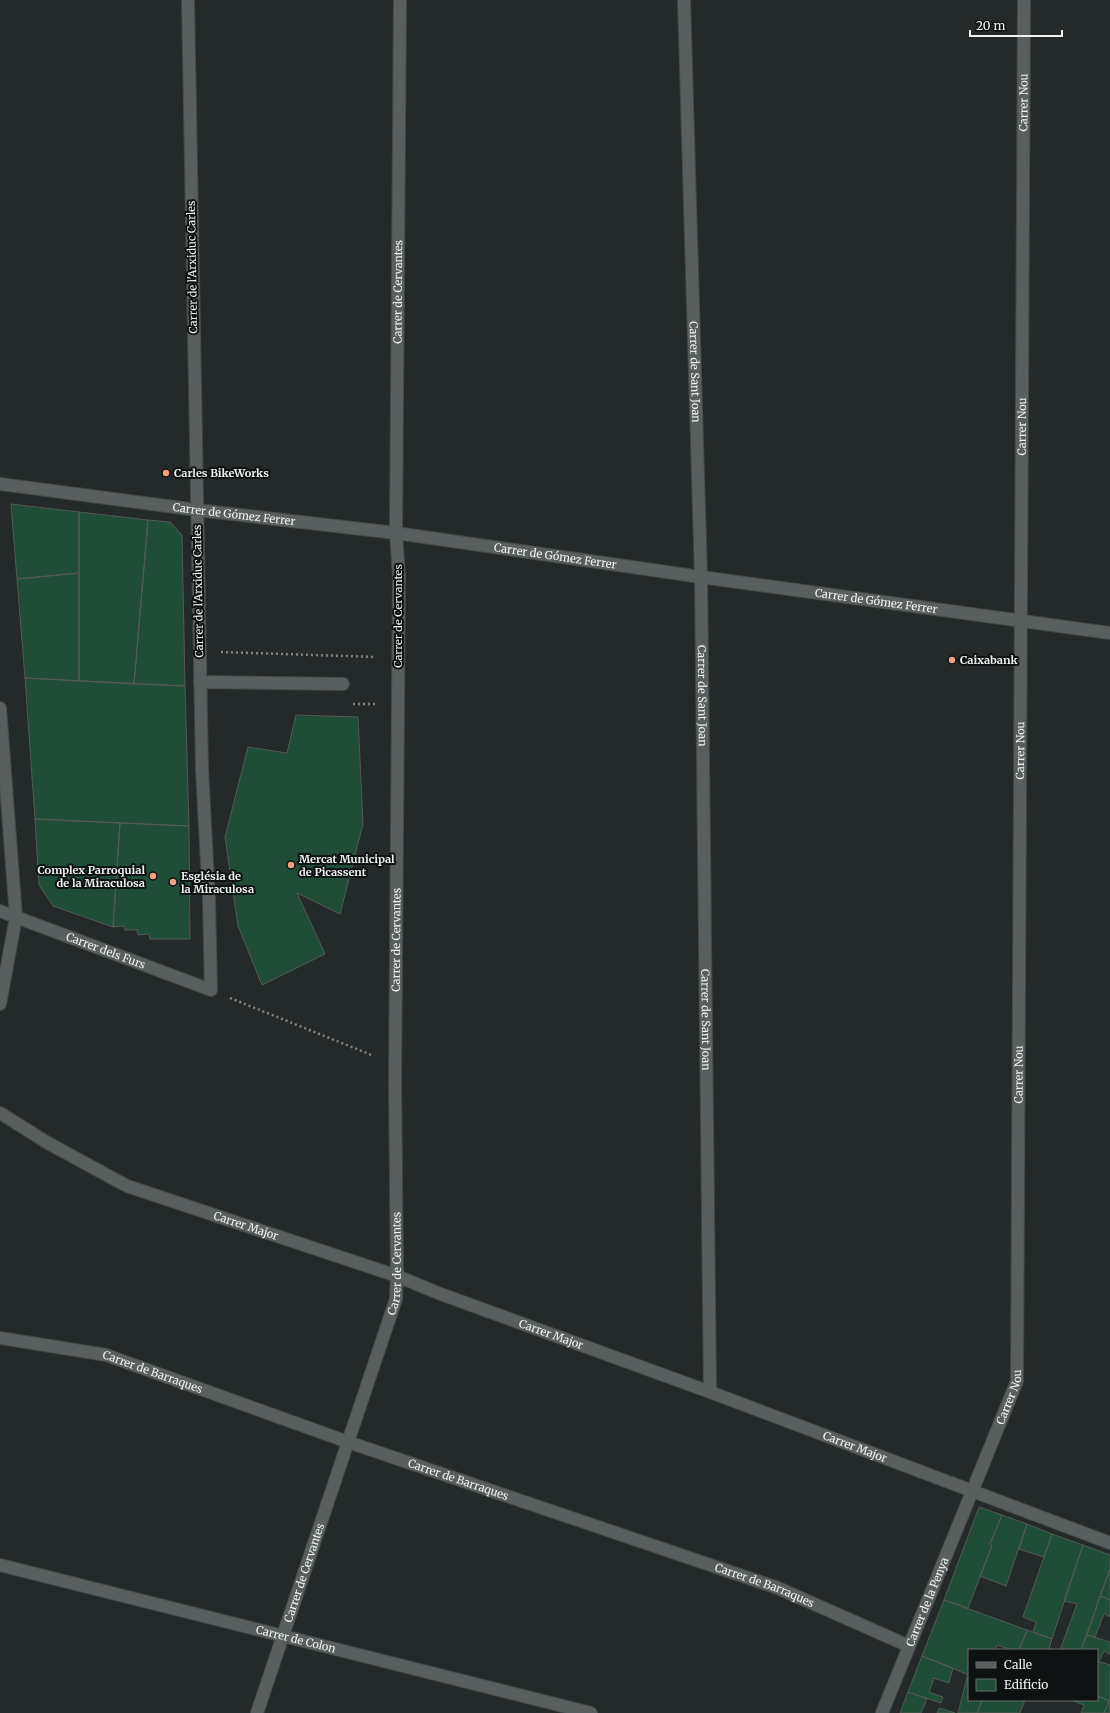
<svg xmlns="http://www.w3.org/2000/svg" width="1110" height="1713" font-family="Merriweather,serif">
<rect width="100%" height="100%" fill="#242a29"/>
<!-- building -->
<path fill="#204d37" stroke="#545956" d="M11,504L79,512V573L17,579Z
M79,512L148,520L134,684L79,681Z
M148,520L170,522L182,535L185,686L134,684Z
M79,573V681L25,678L17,579Z
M25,678L185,686L189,826L35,819Z
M296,715L358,717L363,824L340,914L297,893L325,954L262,985L238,926L225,837L248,747L287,753Z
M35,819L120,823L113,927L53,906L39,885Z
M120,823L189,826L190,939H150L149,934L138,935L137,930H125L124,926L113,927Z
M979,1507L1002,1515L990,1544L992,1546L968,1608L944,1600Z
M1002,1515L1027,1524L1006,1586L980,1576L992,1546L990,1544Z
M1027,1524L1052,1534L1044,1557L1019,1549Z
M1052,1534L1083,1545L1052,1639L1033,1632L1036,1622L1023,1617Z
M1083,1545L1110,1555V1569L1081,1650H1060L1077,1604L1064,1601Z
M1110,1569V1600L1100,1596Z
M1100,1596L1110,1600V1617L1104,1614L1095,1637L1087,1635Z
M944,1600L1027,1630L1019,1650H1013L997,1645L996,1650H969V1675L922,1656Z
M1027,1630L1052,1639L1049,1648L1053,1650H1019Z
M1087,1635L1110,1642V1654L1104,1651L1099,1661H1097V1650H1081Z
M922,1656L953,1668L949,1683L934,1678L929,1692L943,1697L941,1703L908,1692Z
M1097,1661L1110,1665V1701L1097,1696Z
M968,1674L969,1700H982L977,1713H958Z
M908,1692L927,1699L921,1713H900Z
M1097,1696L1109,1701L1104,1713H1081L1084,1705L1071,1700H1097Z
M982,1700H1025L1020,1713H977Z
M1109,1701L1110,1713H1104Z
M939,1708L955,1713H937Z"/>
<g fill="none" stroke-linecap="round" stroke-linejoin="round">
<!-- minor casing -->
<g stroke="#434948" stroke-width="14">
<g id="minor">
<path id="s1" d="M684,0L701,577L710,1392"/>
<path id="s2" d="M0,484L197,510L396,533L701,577L1110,633"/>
<path d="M200,682L343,684"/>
<path d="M0,708L16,917L0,1004"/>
<path id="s3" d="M0,911L211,990L209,900L202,770L188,0"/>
<path id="s4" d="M0,1113L48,1143L127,1186L397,1276L438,1293L710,1392L1110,1543"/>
<path id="s5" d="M0,1338L106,1355L348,1442L778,1588L909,1646"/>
<path id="s6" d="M0,1565L591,1713"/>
<path id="s7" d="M257,1713L396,1299L397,1276L395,1081L399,576L396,533L400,0"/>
<path id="s8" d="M882,1713L1017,1381L1024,0"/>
</g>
</g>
<!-- path -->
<path stroke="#828786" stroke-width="2.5" stroke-dasharray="2 3" stroke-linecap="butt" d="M221,652L376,657
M353,704H376
M230,998L374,1056"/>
<!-- minor -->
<use href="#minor" stroke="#585f5e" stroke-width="12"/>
</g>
<!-- markers -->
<g fill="#f2a080" stroke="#0f1212" stroke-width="1.5">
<circle cx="166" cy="473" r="4"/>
<circle cx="952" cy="660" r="4"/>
<circle cx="291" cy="865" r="4"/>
<circle cx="153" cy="876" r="4"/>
<circle cx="173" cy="882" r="4"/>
</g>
<g text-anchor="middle" stroke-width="4" stroke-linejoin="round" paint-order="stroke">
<!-- street labels -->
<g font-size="11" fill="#eef3f2" stroke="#0f1212">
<text dy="4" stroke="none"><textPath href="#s8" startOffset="1637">Carrer Nou</textPath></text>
<text transform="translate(192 267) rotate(-91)" y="4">Carrer de l'Arxiduc Carles</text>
<text dy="4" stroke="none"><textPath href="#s7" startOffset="1444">Carrer de Cervantes</textPath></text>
<text dy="4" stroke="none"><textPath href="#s1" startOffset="372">Carrer de Sant Joan</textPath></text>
<text dy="4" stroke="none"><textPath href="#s8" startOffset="1313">Carrer Nou</textPath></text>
<text dy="4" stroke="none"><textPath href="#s2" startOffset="236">Carrer de Gómez Ferrer</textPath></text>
<text dy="4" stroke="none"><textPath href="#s2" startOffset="560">Carrer de Gómez Ferrer</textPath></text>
<text transform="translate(198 591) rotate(-91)" y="4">Carrer de l'Arxiduc Carles</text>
<text dy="4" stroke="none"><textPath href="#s2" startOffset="884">Carrer de Gómez Ferrer</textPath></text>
<text transform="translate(398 616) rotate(-90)" y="4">Carrer de Cervantes</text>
<text dy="4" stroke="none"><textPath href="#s1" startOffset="696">Carrer de Sant Joan</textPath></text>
<text dy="4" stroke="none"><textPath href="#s8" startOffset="989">Carrer Nou</textPath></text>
<text dy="4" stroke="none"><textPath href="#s7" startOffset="796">Carrer de Cervantes</textPath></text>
<text dy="4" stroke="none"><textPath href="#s3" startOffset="113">Carrer dels Furs</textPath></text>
<text dy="4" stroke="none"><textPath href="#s1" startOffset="1020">Carrer de Sant Joan</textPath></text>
<text dy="4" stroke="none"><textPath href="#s8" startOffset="665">Carrer Nou</textPath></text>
<text dy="4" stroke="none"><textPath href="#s4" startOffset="272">Carrer Major</textPath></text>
<text dy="4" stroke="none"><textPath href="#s7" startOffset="472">Carrer de Cervantes</textPath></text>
<text dy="4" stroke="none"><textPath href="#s4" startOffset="596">Carrer Major</textPath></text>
<text dy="4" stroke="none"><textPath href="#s5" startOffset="157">Carrer de Barraques</textPath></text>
<text dy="4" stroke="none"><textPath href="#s8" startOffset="341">Carrer Nou</textPath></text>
<text dy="4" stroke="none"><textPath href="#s4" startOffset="920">Carrer Major</textPath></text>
<text dy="4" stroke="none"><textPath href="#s5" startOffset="481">Carrer de Barraques</textPath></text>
<text dy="4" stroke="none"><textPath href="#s7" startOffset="148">Carrer de Cervantes</textPath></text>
<text dy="4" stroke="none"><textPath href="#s5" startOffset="805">Carrer de Barraques</textPath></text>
<text dy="4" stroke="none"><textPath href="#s8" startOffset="120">Carrer de la Penya</textPath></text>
<text dy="4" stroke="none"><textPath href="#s6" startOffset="305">Carrer de Colon</textPath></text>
</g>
<!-- poi labels -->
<g font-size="11" font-weight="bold" fill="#eef3f2" stroke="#0f1212" text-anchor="start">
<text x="174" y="477">Carles BikeWorks</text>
<text x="960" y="664">Caixabank</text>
<text x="299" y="863">Mercat Municipal<tspan x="299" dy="13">de Picassent</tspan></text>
<text x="145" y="874" text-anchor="end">Complex Parroquial<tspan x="145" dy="13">de la Miraculosa</tspan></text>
<text x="181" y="880">Església de<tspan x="181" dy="13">la Miraculosa</tspan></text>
</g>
</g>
<!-- legend -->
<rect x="968" y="1649" width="130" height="52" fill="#0f1212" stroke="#686c6c"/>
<rect x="976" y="1662" width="20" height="6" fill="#585f5e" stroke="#686c6c"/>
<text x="1004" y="1669" font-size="12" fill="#eef3f2">Calle</text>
<rect x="976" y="1679" width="20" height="12" fill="#204d37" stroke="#686c6c"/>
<text x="1004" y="1689" font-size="12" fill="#eef3f2">Edificio</text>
<!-- scale -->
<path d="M970 30v6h92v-6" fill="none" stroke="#eef3f2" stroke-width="2"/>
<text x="976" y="30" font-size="12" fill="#eef3f2" stroke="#0f1212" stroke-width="3" paint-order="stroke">20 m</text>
</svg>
